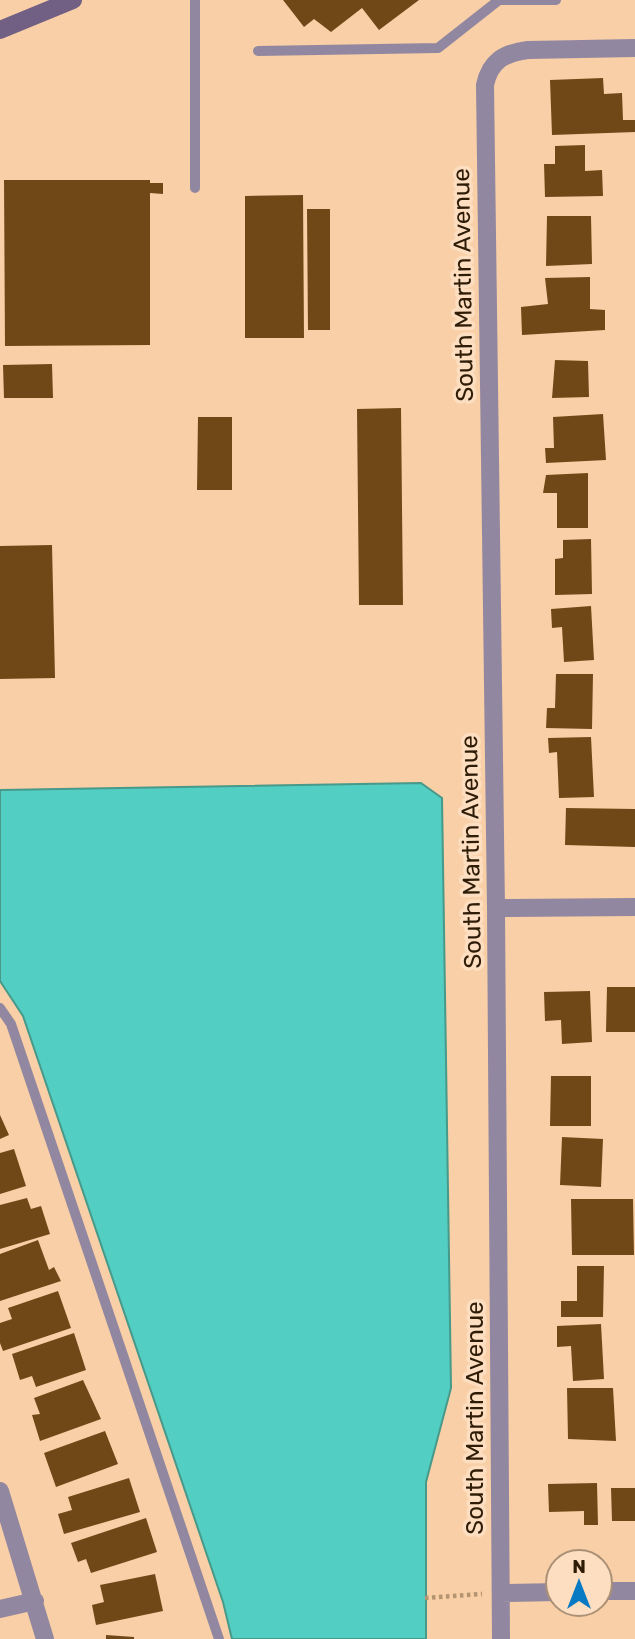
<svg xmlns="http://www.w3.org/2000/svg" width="635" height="1639" font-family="Rubik,sans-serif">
<rect width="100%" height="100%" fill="#f8cfa6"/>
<!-- water -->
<path fill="#52cec2" stroke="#47998a" stroke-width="2" d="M421,783L442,798L451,1388L426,1482V1639H232L223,1602L23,1016L0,981V790Z"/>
<!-- building -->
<path fill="#704818" d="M283,0H419L379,30L362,8L331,32L314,19L304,27Z
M603,78L604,94L622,93L623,120H635V132L552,135L550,80Z
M585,145V171L602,170L603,196L545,197L544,164H555V146Z
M4,180H150V183H163V194L150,193V345L5,346Z
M303,195L304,338H245V196Z
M307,209H330V330H308Z
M547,216H591L592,264L546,266Z
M590,277V309L605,310V330L522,335L521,307L548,304L545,278Z
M555,360L588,361L589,397L552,398Z
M52,364L53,398H4L3,365Z
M401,408L403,605H359L357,409Z
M603,414L606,460L546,463L545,448H554L553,417Z
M198,417H232V490H197Z
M588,473V528H557V493H543L546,475Z
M591,539L592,594L555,595V559L563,558V540Z
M52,545L55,678L0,679V546Z
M591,606L594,660L564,662L562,627L552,628L551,609Z
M556,674H593L592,729L546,728L547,708H555Z
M591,737L594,797L559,798L557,752L549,753L548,738Z
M566,808L635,809V847L565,845Z
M607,987H635V1032H606Z
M590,991L592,1042L562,1044L561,1020L545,1021L544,992Z
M551,1076H591V1126H550Z
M0,1115L9,1135L0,1139Z
M562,1137L603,1139L601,1187L560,1185Z
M14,1149L26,1186L0,1194V1153Z
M27,1198L31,1209L41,1206L50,1234L0,1249V1205Z
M571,1199H633L634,1255H572Z
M38,1240L49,1270L54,1267L61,1281L0,1301V1254Z
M577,1266H604L603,1317H561V1301H577Z
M58,1291L71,1328L3,1351L0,1343V1323L12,1319L8,1308Z
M601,1324L604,1379L573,1381L571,1346L557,1347V1326Z
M74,1333L86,1370L36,1387L32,1376L20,1380L12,1354Z
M83,1380L101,1419L40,1441L32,1415L40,1414L34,1398Z
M567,1388H613L616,1441L568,1439Z
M105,1431L118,1464L56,1487L44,1453Z
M129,1478L140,1512L64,1534L58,1514L72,1510L68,1497Z
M597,1483L598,1525H584V1511L549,1512L548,1484Z
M611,1488H635V1521H612Z
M146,1518L157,1552L91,1573L86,1559L78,1562L71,1543Z
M155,1574L163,1611L96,1625L92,1605L104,1602L100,1585Z
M106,1635L134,1637V1639H106Z"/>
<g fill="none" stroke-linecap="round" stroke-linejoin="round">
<!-- path -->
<path stroke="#b59471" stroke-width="4.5" stroke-dasharray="3.5 3.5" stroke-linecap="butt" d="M425,1598L482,1594"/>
<!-- lane -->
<path stroke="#9287a0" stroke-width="10" d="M195,0V188
M501,0H556
M258,51L438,48L499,0
M0,1008L11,1024L219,1639"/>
<!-- street -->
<path stroke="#9287a0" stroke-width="18" d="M496,908L635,907
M0,1491L45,1639
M600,1591H635
M501,1593L558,1592
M0,1609L35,1601
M501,1639L496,908L485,85C490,61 504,53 528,50L635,48"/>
<!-- secondary -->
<path stroke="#716084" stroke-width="18" d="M0,30L73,0"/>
</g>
<g text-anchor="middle" stroke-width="7" stroke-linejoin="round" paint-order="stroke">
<!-- street labels -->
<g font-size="24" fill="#2e1c07" stroke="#fddec0">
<text transform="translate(463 285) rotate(-91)" y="8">South Martin Avenue</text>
<text transform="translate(471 852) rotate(-91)" y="8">South Martin Avenue</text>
<text transform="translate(475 1418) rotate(-90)" y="8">South Martin Avenue</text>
</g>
</g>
<!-- north arrow -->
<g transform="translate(579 1583)"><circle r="33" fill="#fddec0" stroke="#aa9076" stroke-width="2"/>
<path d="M0-5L12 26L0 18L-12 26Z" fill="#087ac4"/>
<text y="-10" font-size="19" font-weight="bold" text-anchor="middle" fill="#2e1c07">N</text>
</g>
</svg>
